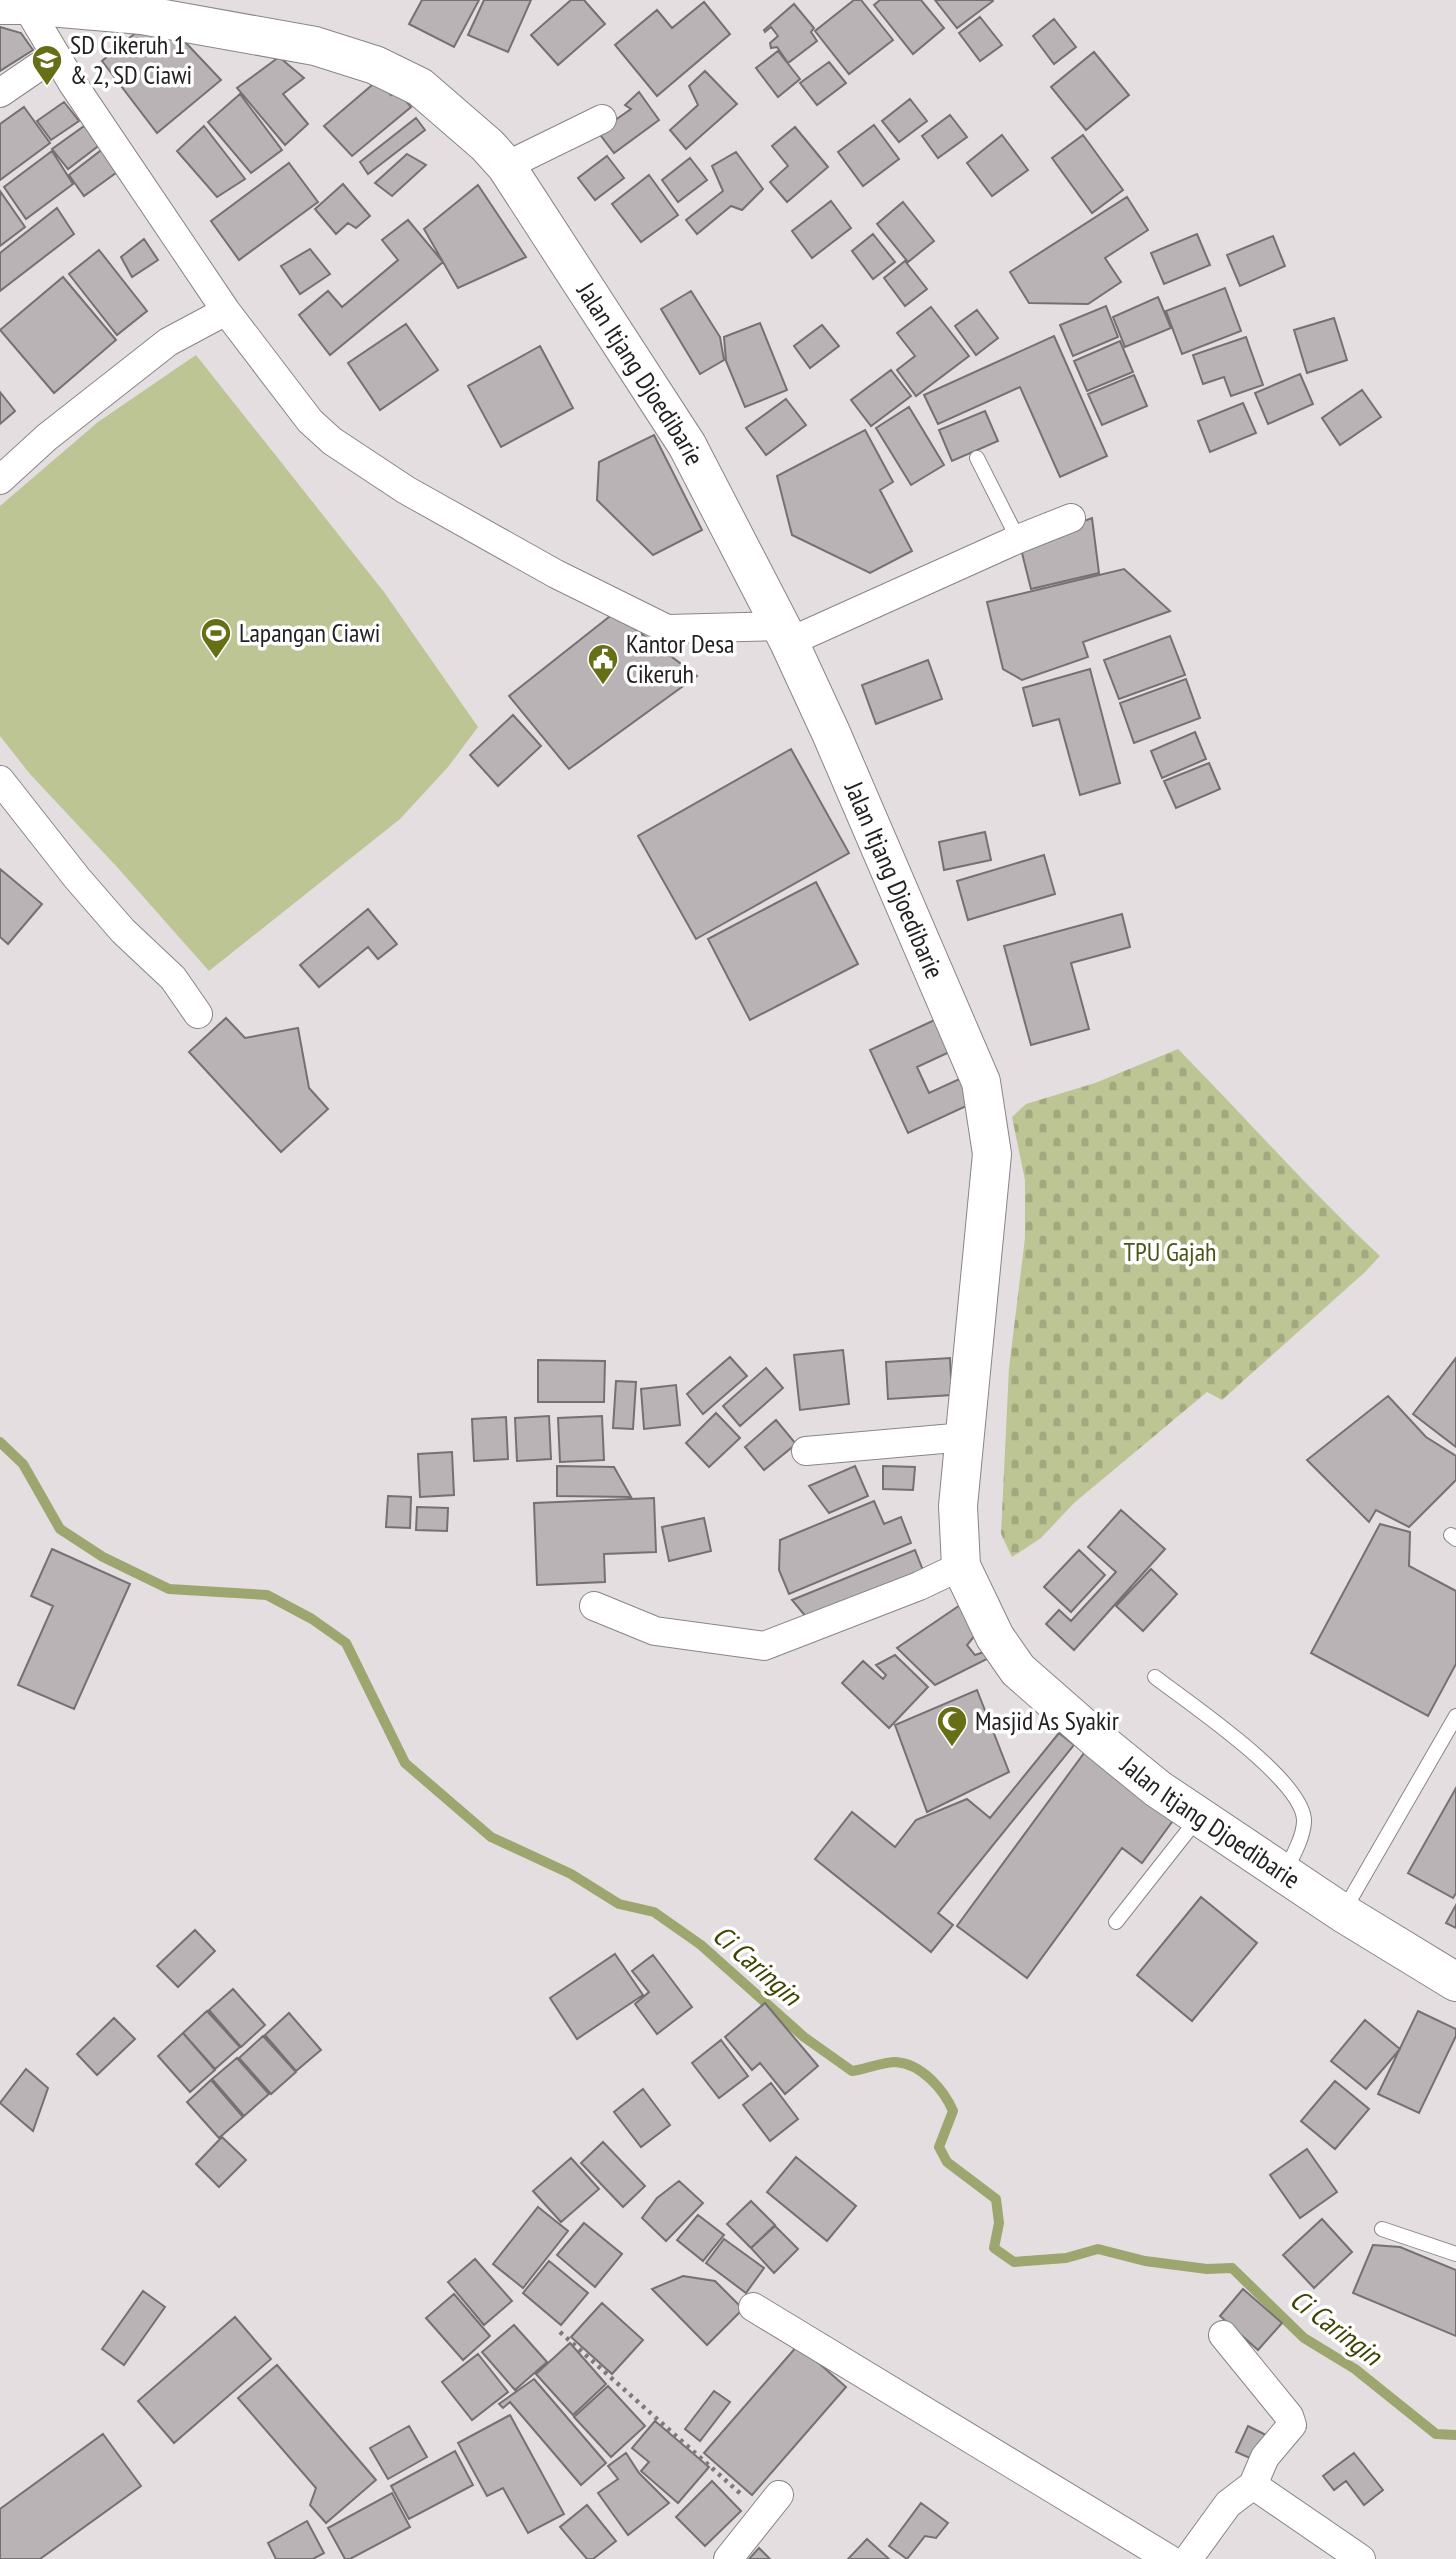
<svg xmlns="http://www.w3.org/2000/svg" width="1456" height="2559" font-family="'PT Sans Narrow',sans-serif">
<defs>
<pattern id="cemetery-stones" width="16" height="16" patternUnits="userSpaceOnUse" patternTransform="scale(1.75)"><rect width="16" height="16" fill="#bdc594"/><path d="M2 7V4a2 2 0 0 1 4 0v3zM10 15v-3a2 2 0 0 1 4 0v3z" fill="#a2a97f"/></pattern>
</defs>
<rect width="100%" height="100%" fill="#e4dee1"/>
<!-- cemetery -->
<path fill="url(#cemetery-stones)" d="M1178,1049C1246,1118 1309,1190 1380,1256L1365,1272L1222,1400L1207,1392L1074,1503L1041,1538L1012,1557L1001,1534L1009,1368L1025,1238V1180L1012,1117L1026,1104L1095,1083Z"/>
<!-- garden -->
<path fill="#bdc594" d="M196,355L384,592L478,727L448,767L400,819L209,971L117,867L30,774L0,736V506L98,422Z"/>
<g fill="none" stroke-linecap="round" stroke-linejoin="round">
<!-- stream -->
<path stroke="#9ea670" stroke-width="10" d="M0,1442L23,1464L60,1529L103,1557L169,1589L267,1595L312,1619L346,1643L405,1763L491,1837L571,1874L619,1904L654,1912L701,1945L804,2037L852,2071C865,2069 883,2062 896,2062C922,2064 944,2090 953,2111L939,2147L947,2162L996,2199L999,2223L994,2248L1014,2262L1066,2258L1098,2249L1145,2261L1207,2269L1232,2268L1304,2338L1355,2369L1436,2434L1456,2435"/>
</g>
<!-- building -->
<path fill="#b9b3b6" stroke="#757073" stroke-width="2" d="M422,0H479L454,47L409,24Z
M484,0H531L508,52L468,35Z
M571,0H584L605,24L558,65L531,35Z
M854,0H861L893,40L849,74L815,31Z
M880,0H921L944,28L913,54L874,5Z
M935,0H992L993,1L957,28Z
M704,2L730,34L657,96L615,45L657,10L672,28Z
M794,4L814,28L811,32L817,41L788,63L777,47L771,48L770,43L778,36L771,27L765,32L764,30Z
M980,17L1002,45L980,61L959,33Z
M1054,19L1076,47L1054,64L1033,36Z
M146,24L170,26L221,80L157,133L102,61Z
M0,27L21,33L33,50L0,71Z
M778,51L800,79L778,97L756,68Z
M1094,52L1129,95L1086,130L1051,87Z
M279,57L304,78L283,94L308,124L285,145L237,88Z
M829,62L846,83L817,105L800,83Z
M705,71L737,104L686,149L670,130L698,105L689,86Z
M378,80L391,95L397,90L411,107L352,156L324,126Z
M639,92L659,120L614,153L598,132L631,109L625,105Z
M240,94L282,150L251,173L208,122Z
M910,99L927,121L899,142L882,121Z
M64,102L79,121L51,140L37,121Z
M24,107L50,143L0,180V124Z
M950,115L967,137L938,158L922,136Z
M416,118L425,130L368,174L360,162Z
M87,124L101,144L68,169L52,149Z
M874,125L899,159L863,186L838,152Z
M204,126L245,179L217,197L177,151Z
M795,127L828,167L787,202L770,182L788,166L772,146Z
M1002,135L1028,170L992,196L967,163Z
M1083,135L1123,190L1092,213L1052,158Z
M104,148L120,170L84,196L69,175Z
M52,151L73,184L26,219L4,187Z
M736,152L763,189L742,210L731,206L697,234L686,220L723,191L712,166Z
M407,154L426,165L392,196L375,183Z
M607,156L624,178L595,200L578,178Z
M690,158L707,180L678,202L662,180Z
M289,163L318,202L239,260L211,221Z
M649,175L678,215L641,242L612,204Z
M343,184L370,216L356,228L348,223L336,234L315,209Z
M478,185L526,257L458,288L424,229Z
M0,191L25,227L0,246Z
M1127,197L1148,230L1105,258L1121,282L1088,304L1029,303L1010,272Z
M831,201L851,228L812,258L792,231Z
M903,202L934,241L908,262L877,224Z
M57,208L74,234L0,291V253Z
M408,220L443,262L330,355L299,315L328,291L342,307L398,260L382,240Z
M873,234L895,262L873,279L852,251Z
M1197,234L1210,265L1164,284L1151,253Z
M1273,236L1285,266L1240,286L1227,255Z
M144,239L158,260L132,277L121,257Z
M310,249L330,274L300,294L281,266Z
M99,250L147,311L117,335L69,274Z
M905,261L927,289L905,306L884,278Z
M63,277L116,340L54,393L0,330Z
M1225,288L1241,331L1182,354L1166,311Z
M691,291L720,337L724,360L700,374L661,309Z
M1158,297L1171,328L1125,347L1113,317Z
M1106,306L1118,337L1073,356L1060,325Z
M931,307L969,356L916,396L897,370L915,356L897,333Z
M977,310L998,338L976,355L955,326Z
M1334,318L1347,360L1307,373L1294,330Z
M760,323L787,390L745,407L726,361L724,337Z
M406,324L438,370L380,410L348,363Z
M822,325L839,346L810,368L794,346Z
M1054,336L1107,456L1060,477L1020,387L938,424L924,395Z
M1246,337L1263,385L1231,396L1224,377L1203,384L1193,355Z
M1120,341L1133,372L1087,391L1074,361Z
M540,346L573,408L501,447L468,386Z
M891,370L911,396L871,426L851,400Z
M1300,374L1313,404L1268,424L1255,393Z
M1134,375L1147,406L1102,425L1088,394Z
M1362,390L1381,417L1340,445L1322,418Z
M0,392L15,411L0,424Z
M786,399L806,425L766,455L746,428Z
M1243,403L1256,433L1210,452L1198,421Z
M909,407L944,465L911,485L876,428Z
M985,411L998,441L952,461L939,430Z
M865,430L893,482L880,490L912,551L870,573L792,535L777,476Z
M654,435L702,530L653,555L597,500L599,462Z
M1092,518L1099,573L1031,589L1021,549L1040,537Z
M1124,569L1170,611L1083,642L1088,657L1022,680L1003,669L987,602Z
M614,613L697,676L569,769L509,696Z
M1170,636L1185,675L1119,699L1104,660Z
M928,660L942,699L876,724L862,685Z
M1090,669L1120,783L1080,795L1059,719L1033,726L1023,688Z
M1186,679L1200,718L1134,743L1120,703Z
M513,715L541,746L498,786L470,755Z
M1195,732L1206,759L1162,778L1151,751Z
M791,749L849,853L696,939L638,836Z
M1209,763L1220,789L1176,808L1164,781Z
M985,832L991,860L944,870L939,842Z
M1044,855L1055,894L968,920L957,881Z
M0,869L42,904L8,944L0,937Z
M816,882L858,964L750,1020L708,939Z
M368,909L397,944L378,959L368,947L319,987L300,965Z
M1122,914L1130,947L1071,963L1089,1029L1031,1045L1004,946Z
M941,1017L956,1049L917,1067L929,1093L966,1076L977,1101L908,1133L870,1050Z
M226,1018L245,1038L298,1028L309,1088L328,1109L281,1152L189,1052Z
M843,1350L849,1404L800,1410L794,1355Z
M730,1357L747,1376L703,1414L687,1394Z
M950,1358L952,1395L888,1399L886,1362Z
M1456,1358V1447L1413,1414Z
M538,1360L605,1361L604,1402H538Z
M766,1368L783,1388L740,1426L723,1406Z
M616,1381L636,1382L633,1429L613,1428Z
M676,1385L680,1425L644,1429L641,1389Z
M1388,1396L1426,1437L1456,1456V1480L1409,1527L1376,1510L1369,1522L1307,1460Z
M716,1413L740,1438L709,1467L686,1443Z
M549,1416L551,1459L517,1461L515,1418Z
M602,1416L604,1460L560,1462L558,1418Z
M506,1417L508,1459L474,1461L472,1419Z
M776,1420L796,1444L764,1470L745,1447Z
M452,1452L454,1495L420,1497L418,1454Z
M557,1466L614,1467L631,1497L557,1496Z
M855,1466L868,1496L829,1513L809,1486Z
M883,1466L915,1467L913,1490L883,1489Z
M388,1496L411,1497L410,1528L386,1527Z
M654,1498L656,1552L604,1554L605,1582L537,1585L534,1503Z
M874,1501L884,1524L901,1517L911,1543L789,1594L779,1570L780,1540Z
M417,1507L448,1508L447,1531L416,1530Z
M1121,1510L1165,1549L1074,1650L1046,1624L1059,1610L1071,1621L1116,1572L1088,1547Z
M704,1518L711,1551L669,1561L662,1527Z
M1380,1524L1410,1532L1409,1566L1456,1591V1664L1428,1716L1311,1653Z
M52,1549L130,1584L74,1709L18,1685L53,1606L31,1596Z
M915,1550L926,1578L812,1624L792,1600Z
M1079,1550L1105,1575L1071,1612L1044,1587Z
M1151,1569L1177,1594L1143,1631L1116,1606Z
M966,1601L985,1623L967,1645L975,1655L987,1651V1659L935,1685L897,1648Z
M895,1655L928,1687L889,1728L842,1683L863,1661L883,1679L886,1675L876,1665Z
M977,1690L1009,1772L927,1812L895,1725Z
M1059,1733L1074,1745L938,1913L953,1925L931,1952L815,1859L852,1812L895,1847L916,1820L967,1799L990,1818Z
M1090,1745L1180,1811L1142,1863L1122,1848L1027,1978L957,1926Z
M1456,1788V1893L1453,1898L1408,1873Z
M1201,1897L1257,1943L1192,2021L1137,1975Z
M1456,1905V1928L1446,1923Z
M195,1930L215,1951L178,1987L157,1966Z
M615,1954L643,1995L577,2039L550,1998Z
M653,1955L692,2007L657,2034L635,2004L649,1992L632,1971Z
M233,1989L265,2025L241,2047L209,2010Z
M765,2003L818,2066L785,2094L760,2063L752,2070L725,2037Z
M207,2011L240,2047L215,2069L183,2033Z
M1418,2011L1456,2029V2036L1419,2113L1378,2094Z
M289,2013L321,2050L296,2071L265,2035Z
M114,2018L135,2039L97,2075L77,2054Z
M1365,2020L1400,2049L1366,2089L1331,2061Z
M183,2033L215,2070L190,2092L158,2056Z
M263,2036L296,2072L271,2094L239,2058Z
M721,2040L748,2076L719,2098L692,2063Z
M237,2058L269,2094L244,2116L212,2079Z
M26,2069L48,2088L33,2131L0,2103Z
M211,2080L243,2117L219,2138L187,2102Z
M1335,2081L1369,2109L1335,2149L1301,2121Z
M771,2083L798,2119L770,2141L743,2105Z
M643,2089L670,2125L641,2147L614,2112Z
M222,2137L246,2160L219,2187L196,2164Z
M603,2142L645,2186L623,2207L581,2163Z
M1307,2149L1337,2192L1300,2218L1270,2175Z
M796,2157L856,2206L827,2241L767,2192Z
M571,2158L599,2189L561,2222L533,2191Z
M679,2181L703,2203L666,2241L642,2218L657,2198Z
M751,2201L775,2225L751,2248L727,2224Z
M538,2207L568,2231L523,2288L493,2264Z
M698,2215L724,2235L703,2261L677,2240Z
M1322,2219L1352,2252L1314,2288L1283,2255Z
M584,2223L622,2254L595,2287L557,2255Z
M775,2226L798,2249L774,2273L751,2248Z
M724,2239L764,2268L746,2293L706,2263Z
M1373,2245L1400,2247L1456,2270V2336L1353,2293Z
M475,2259L512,2301L484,2325L448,2282Z
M549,2261L588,2293L561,2325L523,2293Z
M683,2276L715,2281L743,2309L707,2345L652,2289Z
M1243,2289L1282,2323L1258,2350L1220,2316Z
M143,2291L165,2307L124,2365L102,2349Z
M454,2294L490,2336L463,2360L426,2318Z
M602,2303L643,2340L612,2374L571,2337Z
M235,2317L271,2359L174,2443L138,2401Z
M514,2325L547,2362L515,2390L482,2352Z
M570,2343L606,2384L573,2415L536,2374Z
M798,2345L846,2387L752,2495L704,2453Z
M478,2354L508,2392L472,2420L442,2382Z
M277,2365L376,2480L326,2523L310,2505L316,2488L238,2398Z
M534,2379L606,2463L581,2485L510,2402L503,2408L499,2404Z
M608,2386L645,2426L611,2457L574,2417Z
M714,2391L730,2402L700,2441L685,2429Z
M510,2415L564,2514L528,2533L503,2488L487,2496L458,2443Z
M655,2421L709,2467L678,2503L641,2471L649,2462L632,2448Z
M409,2426L427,2457L388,2479L370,2448Z
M1248,2426L1270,2437L1259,2462L1236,2452Z
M103,2434L141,2486L40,2559H0V2509Z
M455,2451L473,2485L409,2519L391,2486Z
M626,2453L639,2473L669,2503L628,2535L598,2493L618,2479L608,2466Z
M1354,2453L1383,2490L1364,2505L1346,2481L1334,2490L1323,2476Z
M712,2481L741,2511L705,2546L676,2517Z
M392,2493L410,2527L350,2559H345L328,2528Z
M921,2503L948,2523L936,2538L925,2536L907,2559L889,2546Z
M587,2505L616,2541L593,2559H587L560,2527Z
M307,2521L324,2553L313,2559H276L268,2543Z
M867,2539L889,2559H848Z
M759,2548L770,2559H749Z"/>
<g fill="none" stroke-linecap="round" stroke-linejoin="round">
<!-- service casing -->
<g stroke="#8a8587" stroke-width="16">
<path id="service" d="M977,458L1018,539
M1451,1535L1456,1539
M1155,1677C1187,1702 1306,1781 1304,1822C1303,1839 1292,1857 1285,1872
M1343,1912L1456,1716
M1116,1922L1198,1818
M1382,2229L1456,2254"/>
</g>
<!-- minor casing -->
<g stroke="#8a8587" stroke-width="30">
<path id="minor" d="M26,5L73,84L226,311L310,421L332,441L406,490L556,574L667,629L780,626
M0,93L38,67L58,61
M506,166L602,119
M0,480L47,437L168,342L226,311
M789,642L1018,539L1071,518
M0,780L77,878L123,931L173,978L198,1014
M806,1451L965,1437
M594,1606L655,1631L764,1646L919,1586L961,1566
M753,2307L1169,2559
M1223,2335L1289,2416L1292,2425L1265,2457L1253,2485
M728,2559L779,2495
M1188,2559L1228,2504L1253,2485L1361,2559"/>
</g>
<!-- secondary casing -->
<g stroke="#8a8587" stroke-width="40">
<g id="secondary">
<path id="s1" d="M0,5H26L142,15L315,46L375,65L420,87L487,145L506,166L687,445L789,642L831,733L981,1082L992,1154L958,1506L961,1566L995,1637L1018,1670L1099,1741L1158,1789L1343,1913L1456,1982"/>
</g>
</g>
<!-- path -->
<path stroke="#7e7a7c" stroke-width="4.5" stroke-dasharray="3.5 5" stroke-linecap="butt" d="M560,2332L742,2495"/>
<!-- service -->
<use href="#service" stroke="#fff" stroke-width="14"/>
<!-- minor -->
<use href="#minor" stroke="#fff" stroke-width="28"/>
<!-- secondary -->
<use href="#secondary" stroke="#fff" stroke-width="38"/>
</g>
<!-- icons -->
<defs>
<g id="school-pin" transform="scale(1.575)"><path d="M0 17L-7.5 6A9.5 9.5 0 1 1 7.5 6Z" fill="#666f16" stroke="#fff"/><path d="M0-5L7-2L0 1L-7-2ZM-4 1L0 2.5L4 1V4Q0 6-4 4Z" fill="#fff"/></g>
<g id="stadium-pin" transform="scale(1.575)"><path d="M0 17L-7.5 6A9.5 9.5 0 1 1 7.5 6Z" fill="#666f16" stroke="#fff"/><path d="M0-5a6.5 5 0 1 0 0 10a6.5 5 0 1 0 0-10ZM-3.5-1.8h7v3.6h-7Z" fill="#fff"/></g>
<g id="civic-pin" transform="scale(1.575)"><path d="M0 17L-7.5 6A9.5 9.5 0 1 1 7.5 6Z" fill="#666f16" stroke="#fff"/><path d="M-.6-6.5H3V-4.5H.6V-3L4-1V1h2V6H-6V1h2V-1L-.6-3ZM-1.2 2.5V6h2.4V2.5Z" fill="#fff"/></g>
<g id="mosque-pin" transform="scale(1.575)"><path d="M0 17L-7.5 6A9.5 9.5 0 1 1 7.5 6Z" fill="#666f16" stroke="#fff"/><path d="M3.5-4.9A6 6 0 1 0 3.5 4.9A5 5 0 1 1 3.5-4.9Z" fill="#fff"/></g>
</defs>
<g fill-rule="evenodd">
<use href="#school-pin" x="47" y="60"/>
<use href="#stadium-pin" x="216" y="633"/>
<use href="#civic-pin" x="603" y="659"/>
<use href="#mosque-pin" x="952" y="1721"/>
</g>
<g text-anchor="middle" stroke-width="7" stroke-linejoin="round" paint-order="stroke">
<!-- poi labels -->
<g font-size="26" fill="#211f20" stroke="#fff" text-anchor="start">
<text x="70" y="54">SD Cikeruh 1<tspan x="70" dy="30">&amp; 2, SD Ciawi</tspan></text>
<text x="239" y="642">Lapangan Ciawi</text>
<text x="626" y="653">Kantor Desa<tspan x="626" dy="30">Cikeruh</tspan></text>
<text x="975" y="1730">Masjid As Syakir</text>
</g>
<!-- street labels -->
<g font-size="26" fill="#211f20" stroke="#fff">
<text dy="9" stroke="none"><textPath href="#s1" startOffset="796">Jalan Itjang Djoedibarie</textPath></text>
<text dy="9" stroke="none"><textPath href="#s1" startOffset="1363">Jalan Itjang Djoedibarie</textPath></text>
<text dy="9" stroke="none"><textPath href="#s1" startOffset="2434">Jalan Itjang Djoedibarie</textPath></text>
</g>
<!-- park labels -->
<g font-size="26" fill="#4d5416" stroke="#fff">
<text x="1170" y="1261">TPU Gajah</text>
</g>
<!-- water labels -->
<g font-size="28" font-style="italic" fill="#3e4400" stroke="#fff">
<text transform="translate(757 1965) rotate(41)" y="10">Ci Caringin</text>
<text transform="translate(1336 2327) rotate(37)" y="10">Ci Caringin</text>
</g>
</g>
</svg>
